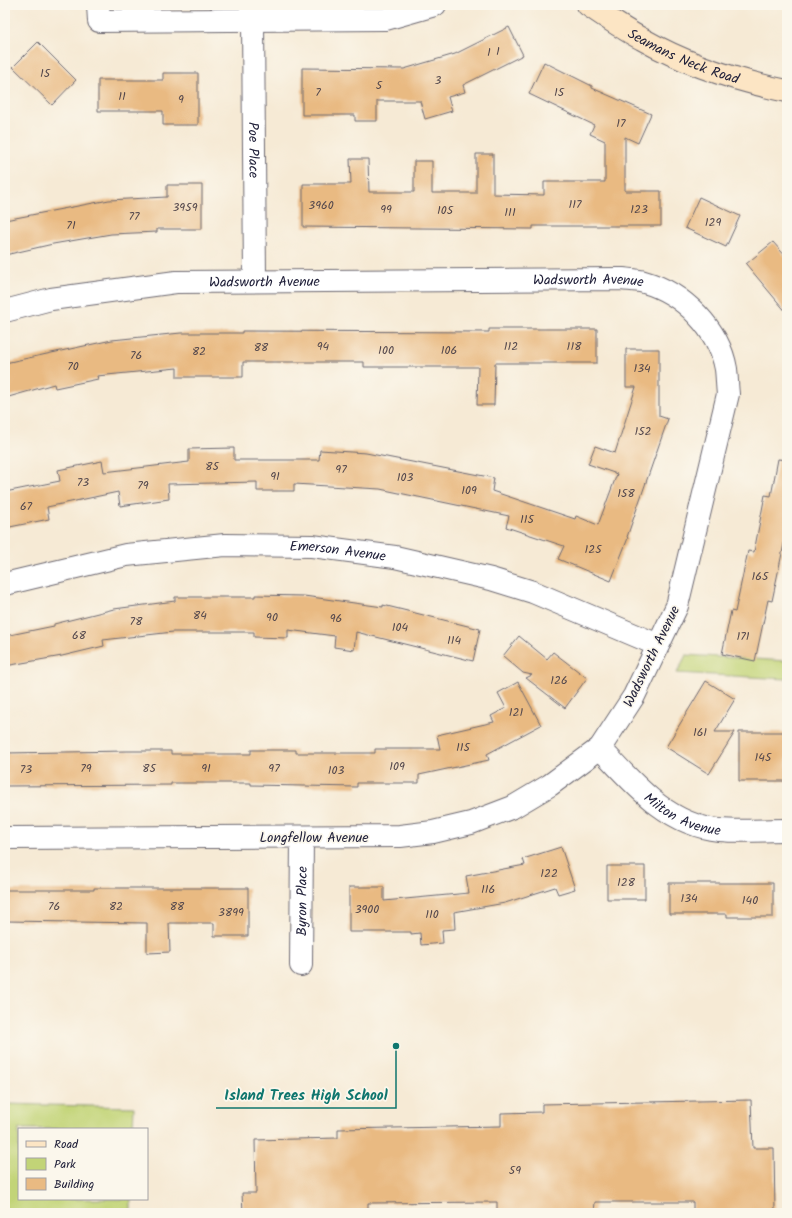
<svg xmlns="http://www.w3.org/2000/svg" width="792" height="1218" font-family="Kalam,sans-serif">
<rect width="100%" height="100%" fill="#fbf7ec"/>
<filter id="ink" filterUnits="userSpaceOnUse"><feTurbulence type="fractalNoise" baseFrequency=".025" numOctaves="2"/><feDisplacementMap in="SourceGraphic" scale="8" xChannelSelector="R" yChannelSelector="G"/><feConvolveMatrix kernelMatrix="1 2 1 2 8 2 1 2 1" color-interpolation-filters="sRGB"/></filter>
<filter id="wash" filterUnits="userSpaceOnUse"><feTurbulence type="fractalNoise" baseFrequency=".012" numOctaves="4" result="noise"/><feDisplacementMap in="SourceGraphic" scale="16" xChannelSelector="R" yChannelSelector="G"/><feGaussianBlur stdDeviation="0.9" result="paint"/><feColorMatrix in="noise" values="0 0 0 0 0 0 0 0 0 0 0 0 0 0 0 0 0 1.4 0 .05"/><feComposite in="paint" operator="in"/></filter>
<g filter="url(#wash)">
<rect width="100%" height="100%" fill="#f6ead5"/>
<!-- green -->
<path fill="#c2d477" stroke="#727b59" d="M686,655L787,661V679L677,673Z
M5,1104L134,1107L133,1129H19V1199H131V1213H5Z"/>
<g id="blocks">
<!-- building -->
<path fill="#e9ba82" d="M509,27L523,55L463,85L465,92L448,97L452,111L425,119L420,101H377V121H355V115H302V68L404,69L455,54Z
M38,42L76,80L52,105L13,67Z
M544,62L592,86V88L651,114L638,143L625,137V191H661V226H533V229L303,227V184H351L350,159H368L369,192H414V161H432V193H476V154H493V194L544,195V182H605V141L590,134L594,125L529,94Z
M163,73H198V125H163V111H98V80H163Z
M167,185H202V229H157V232L111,234L53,244L5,255V220L109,200L167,197Z
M699,197L740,216L726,247L685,228Z
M773,242L787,258V313L746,264Z
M489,329H597V363H495L494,405H477L478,367H364V362H243V377H177V368L97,376L98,379L55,388L54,384L5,398V363L112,340L181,333H242V331L489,332Z
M626,349H659V416L668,419L627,537L628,538L611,581L558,559L564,546L506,527L509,516L380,489L294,484V491H257V482L168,484L169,499L120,506L118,492L47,507L49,519L5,528V492L60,481L58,470L102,461L104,472L189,462V449L234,448V460H319L320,450L366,453L494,478L492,491L575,519L576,516L598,525L617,474L588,464L595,446L615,453L636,387H626Z
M778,459L787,460V540L785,539L772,601L768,600L755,661L722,654L731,611L735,612L748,551L754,552L765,495L771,496Z
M255,595L304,596L383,607V605L480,629L473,661L356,632L354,650L334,647L335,636L288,630V638L254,637V632H173L103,640L104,646L62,656L5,666V636L54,626V624L114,609L175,601V597H255Z
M519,636L547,659L553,652L587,678L565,708L526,678L532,675L523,673L503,656Z
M706,681L735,699L715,732H735L709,774L666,747Z
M518,682L541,725L487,754L489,760L419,775V783H357V787L251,785V783H171V785L5,786V753L127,751H171V754H251V750H296V753H375V749H440L437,735L494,722L491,716L506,708L498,693Z
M739,732H787V781H739Z
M561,847L575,889L558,894L555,887L505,903L454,912L455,929L442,930L443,943L421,945L420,933L411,934V932H349V887H384V901L469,893L466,876L525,865L523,859Z
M607,866H645V899H607Z
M669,883H773V917H727V914H669Z
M94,888H248V936H214V923H169L170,952L147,953V923L5,921V890H94Z
M751,1100L753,1148H774L775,1213H693V1202H595L594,1213H497V1202L368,1203V1213H243L242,1193H256L255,1140L338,1138V1129L501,1126V1113L542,1112V1104Z"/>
</g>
</g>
<g filter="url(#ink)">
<use href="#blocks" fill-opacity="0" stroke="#6c6871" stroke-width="1"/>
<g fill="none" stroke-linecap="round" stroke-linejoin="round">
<!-- street casing -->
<g stroke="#6c6871" stroke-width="24">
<g id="street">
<path d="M98,5L99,21L386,19L435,5"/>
<path id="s1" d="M253,19L255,280"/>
<path id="s2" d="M5,311L51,299L176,282L622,279C629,280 637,280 644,282C683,293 719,329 726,369C727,377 727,386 728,394L677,606L634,696L600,748L550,785L513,807L471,823L433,832L400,836L5,838"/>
<path id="s3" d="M5,584L126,555L225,545L312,546L395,557L491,579L533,592L658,645"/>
<path id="s4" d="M600,748C634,784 667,825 719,830C741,832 765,830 787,830"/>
<path id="s5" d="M301,965L302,837"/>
</g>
</g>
<!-- secondary casing -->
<g stroke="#6c6871" stroke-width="24">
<g id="secondary">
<path id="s6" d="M588,5C606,17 623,29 642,39C686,64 738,81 787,91"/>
</g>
</g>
<!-- street -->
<use href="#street" stroke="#fff" stroke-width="22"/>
<!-- secondary -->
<use href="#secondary" stroke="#fce5c4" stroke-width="22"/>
</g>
</g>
<g text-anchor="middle" stroke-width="3.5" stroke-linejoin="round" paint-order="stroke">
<!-- number labels -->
<g font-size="12" fill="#54484d">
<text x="498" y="55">1</text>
<text x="489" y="56">1</text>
<text x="45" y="77">15</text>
<text x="438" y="84">3</text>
<text x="379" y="89">5</text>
<text x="318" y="96">7</text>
<text x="559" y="96">15</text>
<text x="122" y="100">11</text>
<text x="181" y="103">9</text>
<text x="621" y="127">17</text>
<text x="575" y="208">117</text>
<text x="321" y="209">3960</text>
<text x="185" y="211">3959</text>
<text x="386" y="213">99</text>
<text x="639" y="213">123</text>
<text x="445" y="214">105</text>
<text x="510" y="216">111</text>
<text x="134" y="220">77</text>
<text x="713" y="226">129</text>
<text x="71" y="229">71</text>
<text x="323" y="350">94</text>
<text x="511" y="350">112</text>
<text x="574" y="350">118</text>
<text x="261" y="351">88</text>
<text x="386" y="354">100</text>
<text x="449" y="354">106</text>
<text x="199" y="355">82</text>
<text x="136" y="359">76</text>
<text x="73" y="370">70</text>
<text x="642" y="372">134</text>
<text x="643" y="435">152</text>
<text x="212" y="470">85</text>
<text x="341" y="473">97</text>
<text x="275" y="480">91</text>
<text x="405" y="481">103</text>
<text x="83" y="486">73</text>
<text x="143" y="489">79</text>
<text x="469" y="494">109</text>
<text x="626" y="497">158</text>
<text x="26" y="510">67</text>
<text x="527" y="523">115</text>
<text x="593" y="553">125</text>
<text x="760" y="580">165</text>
<text x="200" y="619">84</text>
<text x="272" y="621">90</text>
<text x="336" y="622">96</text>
<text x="136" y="625">78</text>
<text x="400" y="631">104</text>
<text x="79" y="639">68</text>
<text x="743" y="640">171</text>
<text x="454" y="644">114</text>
<text x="559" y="684">126</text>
<text x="516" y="716">121</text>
<text x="700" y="736">161</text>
<text x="463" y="751">115</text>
<text x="763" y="761">145</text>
<text x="397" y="770">109</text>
<text x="86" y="772">79</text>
<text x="149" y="772">85</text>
<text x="206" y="772">91</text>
<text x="274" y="772">97</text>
<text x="26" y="773">73</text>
<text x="336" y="774">103</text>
<text x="549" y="877">122</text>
<text x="626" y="886">128</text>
<text x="488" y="893">116</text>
<text x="689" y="902">134</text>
<text x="750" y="904">140</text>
<text x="54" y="910">76</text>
<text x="116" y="910">82</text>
<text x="177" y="910">88</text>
<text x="367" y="913">3900</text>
<text x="231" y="916">3899</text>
<text x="432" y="918">110</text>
<text x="515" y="1174">59</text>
</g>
<!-- street labels -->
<g font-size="14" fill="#22223b" stroke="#fbf7ec">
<text dy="5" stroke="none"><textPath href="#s6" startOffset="109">Seamans Neck Road</textPath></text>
<text dy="5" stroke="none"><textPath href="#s1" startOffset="131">Poe Place</textPath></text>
<text dy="5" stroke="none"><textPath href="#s2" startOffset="262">Wadsworth Avenue</textPath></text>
<text dy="5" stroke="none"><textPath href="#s2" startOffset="586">Wadsworth Avenue</textPath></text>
<text dy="5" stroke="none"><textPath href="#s3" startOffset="337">Emerson Avenue</textPath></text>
<text transform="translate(651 656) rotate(-64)" y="5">Wadsworth Avenue</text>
<text dy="5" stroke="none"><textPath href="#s4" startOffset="108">Milton Avenue</textPath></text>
<text x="314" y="842">Longfellow Avenue</text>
<text dy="5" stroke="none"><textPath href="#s5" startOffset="64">Byron Place</textPath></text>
</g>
</g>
<!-- callouts -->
<path fill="none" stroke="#0f766e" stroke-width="1.5" d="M396 1046L396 1108H216"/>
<circle fill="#0f766e" stroke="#fbf7ec" stroke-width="1.5" cx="396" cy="1046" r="4"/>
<g font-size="15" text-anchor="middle" font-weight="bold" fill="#0f766e" stroke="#fbf7ec" stroke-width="3.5" stroke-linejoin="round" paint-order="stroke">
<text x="306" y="1100">Island Trees High School</text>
</g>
<!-- margin -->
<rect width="792" height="1218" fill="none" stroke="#fbf7ec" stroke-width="20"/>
<!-- legend -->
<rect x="18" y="1128" width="130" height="72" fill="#fbf7ec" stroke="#a4a2a5"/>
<rect x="26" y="1141" width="20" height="6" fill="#fce5c4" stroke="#a4a2a5"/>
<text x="54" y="1148" font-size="12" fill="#22223b">Road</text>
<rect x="26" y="1158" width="20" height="12" fill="#c2d477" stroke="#a4a2a5"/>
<text x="54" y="1168" font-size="12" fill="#22223b">Park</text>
<rect x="26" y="1178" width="20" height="12" fill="#e9ba82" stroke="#a4a2a5"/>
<text x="54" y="1188" font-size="12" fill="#22223b">Building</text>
</svg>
